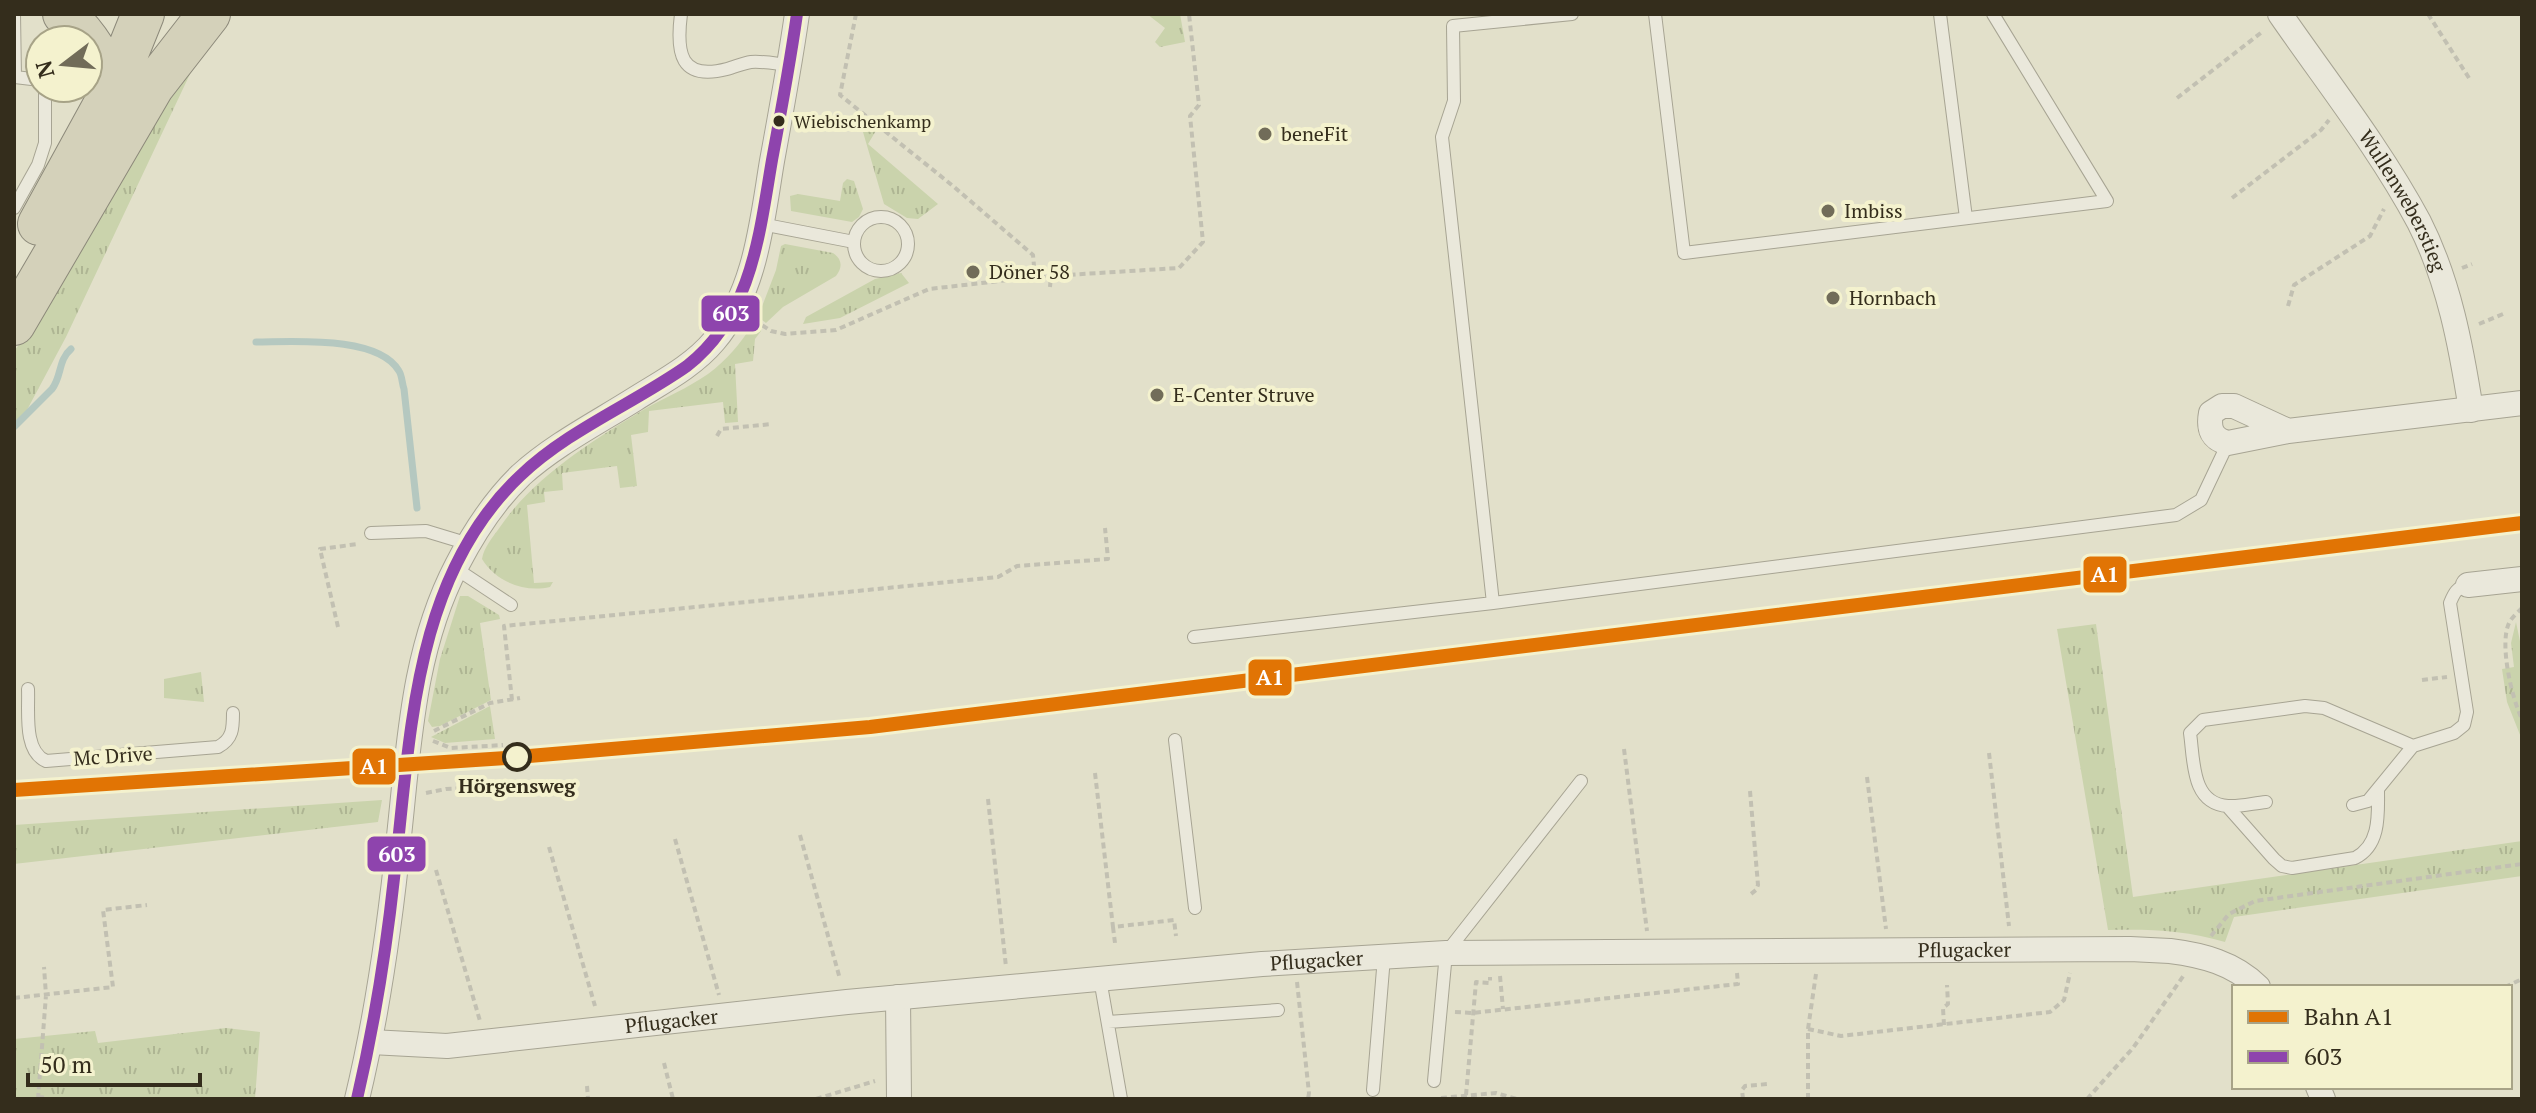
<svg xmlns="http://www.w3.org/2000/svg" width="2536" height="1113" font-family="'PT Serif',serif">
<defs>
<pattern id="grass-tufts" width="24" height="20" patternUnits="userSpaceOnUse" patternTransform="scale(2)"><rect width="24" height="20" fill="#cad3ac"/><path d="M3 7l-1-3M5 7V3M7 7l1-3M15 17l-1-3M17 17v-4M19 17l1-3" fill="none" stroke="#aeb593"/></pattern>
</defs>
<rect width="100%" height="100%" fill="#e2e0ca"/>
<!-- grass -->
<path fill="url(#grass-tufts)" d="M1147,14H1180L1185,42L1160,47L1155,42L1165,28Z
M206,40L66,337L20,423L14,429V351L25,337L61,272Z
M864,129H877L868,144L938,204L918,219L907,218L884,204L863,132Z
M847,179L854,181L863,209L859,217L852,222L791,211L790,196L798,194L840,201L843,183Z
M785,244L833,253C842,259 843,267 836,276L783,307L766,323L758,317L776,270L781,246Z
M901,273L909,283L840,318L803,324L806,317L875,279Z
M753,324L760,327L761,331L755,339L753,361L735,364L738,422L725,423L723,402L649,411L648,432L631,435L637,486L620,488L617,466L562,473L563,490L544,492L545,502L527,505L534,583L553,582L550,587C525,593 496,582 482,559C484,547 493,537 500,527C534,477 592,441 643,410C664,398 688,388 708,374C727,360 740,344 753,324Z
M460,596H468L499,615L500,619L480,623L491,700L440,726L432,727L428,721L440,659Z
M2516,622L2522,651V740L2507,702L2502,669L2514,667L2511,643Z
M2096,624L2133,897L2522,841V876L2234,917L2225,942C2185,930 2149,929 2108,930L2057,629Z
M201,672L204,702L164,698V679Z
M490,706L495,739L445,743L431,737Z
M382,800L378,822L14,864V825Z
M226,1028L260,1032L255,1099H14V1039L95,1031L98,1043Z"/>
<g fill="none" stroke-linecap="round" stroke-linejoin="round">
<!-- stream -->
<path stroke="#b5c8c0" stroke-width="7" d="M256,342C292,342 378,335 399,371C402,375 402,384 404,389L417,508
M14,427L52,389C62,376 58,360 71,349"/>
<!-- service casing -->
<g stroke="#a7a493" stroke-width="14">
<path id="service" d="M14,14L15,77L40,80
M681,14C676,53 680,81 727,69C735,67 743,63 751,62C764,61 777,64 789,65
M1655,14L1684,253L2107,201L1993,14
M1940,14L1966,218
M14,208L38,165L45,143V88
M854 244a27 27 0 1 1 54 0a27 27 0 1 1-54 0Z
M761,224L854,242
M371,533L426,531L469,544
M455,568L511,605
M1493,603L1442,137L1454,101L1453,26L1572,14
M1194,637L1493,603L2176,515L2201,500L2228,443
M28,689C29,711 23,751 46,761L218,747C233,739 233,728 233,713
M1175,740L1195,908
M2266,802C2254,803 2240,807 2228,806C2191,804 2194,760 2190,733L2203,720L2305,706L2324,708L2413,746L2454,733L2464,725L2467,712L2450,603C2454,593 2457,587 2468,585
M2353,805L2368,801L2413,746
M2228,807L2274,859L2282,866L2292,868L2355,858C2381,845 2378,813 2378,789
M1100,979L1121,1099
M1108,1022L1278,1010
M1434,1081L1446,953L1581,781
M1373,1090L1384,957"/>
</g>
<!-- minor casing -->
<g stroke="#a7a493" stroke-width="26">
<g id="minor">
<path id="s1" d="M2280,14C2327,82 2380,149 2419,222C2449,281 2461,346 2471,410"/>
<path d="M2288,431L2234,406H2222L2211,413C2208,429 2212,439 2228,443L2288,431L2522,403"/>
<path d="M2468,585L2522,579"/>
<path d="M898,997L899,1099"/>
<path id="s2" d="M371,1042L447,1046L847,1002L1262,964L1446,953L2130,949L2170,951C2202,955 2234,963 2258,987"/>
<path d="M2318,1087L2323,1099"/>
<path d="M357,1099C378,1012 390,925 399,836C409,744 413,649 457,565C473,534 496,499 521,475C554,445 597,423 635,399C662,382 693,366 714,341C756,292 762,221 772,161C781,112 790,63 797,14"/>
</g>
</g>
<!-- motorway casing -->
<g stroke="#8c897a" stroke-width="44">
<path id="motorway" d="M64,14C89,37 102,59 112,91
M39,224L112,91L143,14
M14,324L153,86L209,14"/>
</g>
<!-- path -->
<path stroke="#c2c0b2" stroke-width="4" stroke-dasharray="6 4" stroke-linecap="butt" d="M856,14L840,95L953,186L1033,255L1035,277L1179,268L1203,242L1190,116L1199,105L1189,14
M2428,14L2469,78
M2177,98L2262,32
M2232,198L2321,130L2329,120
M2462,268L2472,264
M1050,287L1052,264
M2288,306L2294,285L2370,236L2384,209
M754,320L771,331L785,334L836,330L929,289L1035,277
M2479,324L2503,314
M717,436L721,429L772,424
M2522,608C2518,612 2512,617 2509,623C2499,644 2512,699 2522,719
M338,627L320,549L358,544
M2422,680L2447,677
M512,700L504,626L998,577L1017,566L1108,559L1105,528
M434,731L490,703L520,698
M433,741L451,748L503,745
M1624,749L1647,931
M1989,753L2009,926
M1095,773L1113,927L1174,920L1176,936
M1867,777L1886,929
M1750,791L1758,885L1756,890L1751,894
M426,793L446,789L502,786
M988,799L1006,967
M800,835L840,979
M675,839L719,995
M549,847L595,1006
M436,870L480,1021
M1113,927L1115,943
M2211,936L2229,914L2255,901L2522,864
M1500,976L1503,1009
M1297,982L1309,1093L1308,1099
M2505,987L2522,979
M14,998L113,987L103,910L147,905
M1455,1012L1472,1013L1738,984L1737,973
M1944,1025L1943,1008L1948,1004L1947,985
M1808,1029L1841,1036L2050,1012L2064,1000L2070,973
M664,1063L673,1099
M587,1086L588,1099
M1466,1095L1476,982L1490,983V977
M38,1097L48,1098
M1441,1098L1496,1093L1517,1099
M38,1099L46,995L44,967
M816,1099L875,1081
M1743,1099L1742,1090L1745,1086L1768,1084
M1808,1099V1029L1816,974
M2087,1099L2133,1048L2184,975"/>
<!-- service -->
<use href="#service" stroke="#eae8db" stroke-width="12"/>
<!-- minor -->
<use href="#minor" stroke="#eae8db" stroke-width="24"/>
<!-- motorway -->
<use href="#motorway" stroke="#d4d1ba" stroke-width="42"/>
<!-- bus-1 casing -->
<g stroke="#f4f2ce" stroke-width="18">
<path id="bus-1" d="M357,1099C374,1026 386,952 394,878C411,740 411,579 520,476C568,430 633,404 687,366C752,315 759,236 772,160C781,112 790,63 797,14"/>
</g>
<!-- bus-1 -->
<use href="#bus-1" stroke="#8e44ad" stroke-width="12"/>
<!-- rail-1 casing -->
<g stroke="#f4f2ce" stroke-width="20">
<path id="rail-1" d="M14,790L506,758L870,727L2522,523"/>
</g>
<!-- rail-1 -->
<use href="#rail-1" stroke="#e17404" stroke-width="14"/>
</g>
<!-- markers -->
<circle fill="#342d1c" stroke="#f4f2ce" stroke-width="3" cx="779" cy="121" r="7"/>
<g fill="#716c59" stroke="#f4f2ce" stroke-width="3">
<circle cx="1265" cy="134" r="8"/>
<circle cx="1828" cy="211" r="8"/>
<circle cx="973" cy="272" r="8"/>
<circle cx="1833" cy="298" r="8"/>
<circle cx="1157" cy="395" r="8"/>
</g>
<circle fill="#f4f2ce" stroke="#342d1c" stroke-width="4" cx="517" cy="757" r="13"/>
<g text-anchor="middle" stroke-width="8" stroke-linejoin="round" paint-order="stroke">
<!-- bus labels -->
<g font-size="18" fill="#342d1c" stroke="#f4f2ce" text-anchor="start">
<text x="794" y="128">Wiebischenkamp</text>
</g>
<!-- poi labels -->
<g font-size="20" fill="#342d1c" stroke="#f4f2ce" text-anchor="start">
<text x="1281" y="141">beneFit</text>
<text x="1844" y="218">Imbiss</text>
<text x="989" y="279">Döner 58</text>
<text x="1849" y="305">Hornbach</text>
<text x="1173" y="402">E-Center Struve</text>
</g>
<!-- street labels -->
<g font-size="20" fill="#342d1c" stroke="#f4f2ce">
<text dy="7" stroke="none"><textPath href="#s1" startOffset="224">Wullenweberstieg</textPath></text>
<text transform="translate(113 756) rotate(-4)" y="7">Mc Drive</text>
<text dy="7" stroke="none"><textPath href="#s2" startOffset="1598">Pflugacker</textPath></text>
<text dy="7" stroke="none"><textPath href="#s2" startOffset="950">Pflugacker</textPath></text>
<text dy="7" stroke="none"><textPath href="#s2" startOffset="302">Pflugacker</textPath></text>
</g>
<!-- stop labels -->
<g font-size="20" font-weight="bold" fill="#342d1c" stroke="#f4f2ce">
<text x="517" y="793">Hörgensweg</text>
</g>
</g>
<g stroke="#f4f2ce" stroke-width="3">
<rect x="700" y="294" width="61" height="39" rx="8" fill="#8e44ad"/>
<rect x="2082" y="555" width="46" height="39" rx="8" fill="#e17404"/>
<rect x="1247" y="658" width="46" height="39" rx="8" fill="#e17404"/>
<rect x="351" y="747" width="46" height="39" rx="8" fill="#e17404"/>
<rect x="366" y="835" width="61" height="38" rx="8" fill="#8e44ad"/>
</g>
<g font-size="22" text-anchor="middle" font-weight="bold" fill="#fff">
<text x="731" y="321">603</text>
<text x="2105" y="582">A1</text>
<text x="1270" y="685">A1</text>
<text x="374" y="774">A1</text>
<text x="397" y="862">603</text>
</g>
<!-- border -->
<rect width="2536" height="1113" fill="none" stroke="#342d1c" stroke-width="32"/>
<!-- legend -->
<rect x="2232" y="985" width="280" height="104" fill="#f4f2ce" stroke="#a7a387" stroke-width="2"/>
<rect x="2248" y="1011" width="40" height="12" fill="#e17404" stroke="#a7a387" stroke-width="2"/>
<text x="2304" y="1025" font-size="24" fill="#342d1c">Bahn A1</text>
<rect x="2248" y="1051" width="40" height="12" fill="#8e44ad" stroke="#a7a387" stroke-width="2"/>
<text x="2304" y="1065" font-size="24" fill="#342d1c">603</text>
<!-- north arrow -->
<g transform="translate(64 64) rotate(254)"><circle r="38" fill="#f4f2ce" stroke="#a7a387" stroke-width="2"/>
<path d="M0-6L14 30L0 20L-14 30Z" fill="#716c59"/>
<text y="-12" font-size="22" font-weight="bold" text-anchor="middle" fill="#342d1c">N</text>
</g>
<!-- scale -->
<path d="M28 1073v12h172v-12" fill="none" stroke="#342d1c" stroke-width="4"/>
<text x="40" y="1073" font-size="24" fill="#342d1c" stroke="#f4f2ce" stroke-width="6" paint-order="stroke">50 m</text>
</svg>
